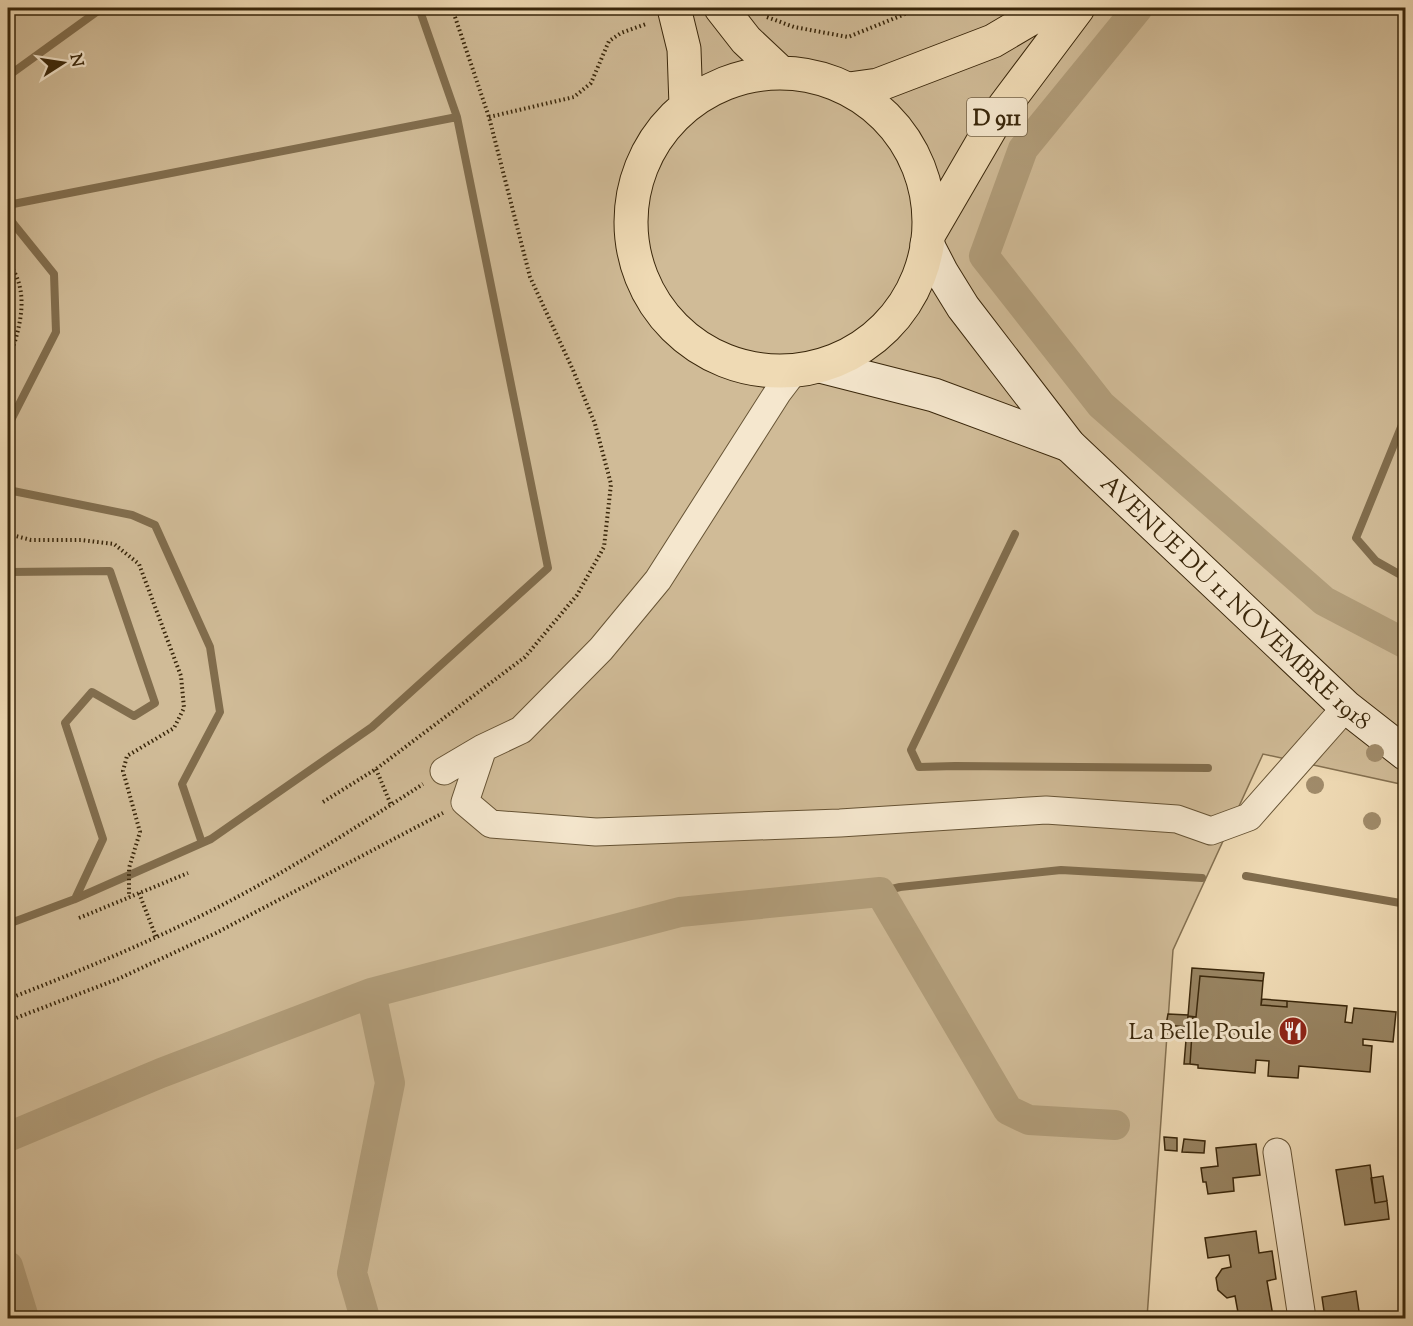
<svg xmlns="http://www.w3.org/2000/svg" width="1413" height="1326" font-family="'Sorts Mill Goudy',serif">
<rect width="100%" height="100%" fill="#efdab4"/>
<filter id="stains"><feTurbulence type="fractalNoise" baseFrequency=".00333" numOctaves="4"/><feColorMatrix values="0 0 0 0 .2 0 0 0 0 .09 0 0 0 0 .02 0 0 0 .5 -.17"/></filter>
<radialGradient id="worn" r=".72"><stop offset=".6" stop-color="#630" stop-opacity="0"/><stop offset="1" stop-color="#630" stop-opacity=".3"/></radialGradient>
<!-- green -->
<path fill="#d0bb97" stroke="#847050" stroke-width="1.5" d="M8,8H1405V785L1263,754L1173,950L1147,1318H8Z"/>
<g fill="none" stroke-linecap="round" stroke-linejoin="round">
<!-- stream -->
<path stroke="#816d4d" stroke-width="8" d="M8,76L102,8
M8,205L457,117
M8,217L54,274L56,332L8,426
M1406,415L1356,538L1376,561L1406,578
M8,490L132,515L155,525L210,647L220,712L182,784L202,843
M1015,534L911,750L919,767L955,766L1208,768
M8,572L110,571L155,703L134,716L92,692L65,723L103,839L75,899
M1246,876L1406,904
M880,892L900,887L1061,870L1202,878
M8,924L75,899L211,839L372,727L548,568L457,117L419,8"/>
<!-- canal -->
<path stroke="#b19d7a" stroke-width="30" d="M1138,8L1023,149L984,256L1101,405L1324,601L1406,644
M8,1137L161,1073L371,993L680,912L880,892L1008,1110L1029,1120L1115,1125
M8,1266L24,1318
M365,1318L352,1273L390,1083L371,993"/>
</g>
<!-- building -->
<path fill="#988462" stroke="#39260a" stroke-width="1.5" d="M1192,968L1264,973L1263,981L1200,976L1196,1017L1188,1016Z
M1200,976L1263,981L1261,1005L1287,1007V1001L1347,1006L1345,1022L1352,1023L1354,1008L1396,1012L1393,1042L1363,1039V1045L1372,1046L1370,1072L1299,1066L1298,1078L1268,1076L1269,1061L1256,1060L1255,1073L1198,1068V1065L1190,1064L1193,1017H1196Z
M1262,999L1287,1001V1007L1261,1005Z
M1168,1014L1188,1015L1187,1027L1166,1025Z
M1188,1016L1193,1017L1190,1064H1184Z
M1164,1137L1177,1138V1151L1165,1150Z
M1184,1139L1205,1141L1204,1153L1182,1152Z
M1256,1144L1260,1175L1233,1178L1234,1191L1208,1194L1206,1182H1203L1201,1168L1218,1166L1216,1148Z
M1370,1165L1375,1203L1387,1201L1389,1219L1345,1225L1336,1170Z
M1383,1176L1387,1201L1375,1203L1371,1178Z
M1256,1231L1259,1253L1272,1251L1276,1279L1267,1281L1273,1316L1239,1318L1235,1296L1227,1298L1218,1290L1216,1278L1222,1269L1231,1267L1229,1255L1208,1258L1205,1238Z
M1356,1291L1360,1318H1325L1322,1297Z
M1163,1313H1172L1171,1318H1163Z"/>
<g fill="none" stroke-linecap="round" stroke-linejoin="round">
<!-- street casing -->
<g stroke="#665334" stroke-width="29">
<path id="street" d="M483,748L465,802L491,824L596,832L840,823L1046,810L1177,819L1211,831L1249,817L1346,707
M444,771L483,748L521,730L601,649L658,580L778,392L794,371
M1277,1152L1302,1318"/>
</g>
<!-- secondary casing -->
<g stroke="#39260a" stroke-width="35">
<g id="secondary">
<path id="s1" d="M927,244L942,273L963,307L1069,445L1346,707L1406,754"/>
<path d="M820,366L934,395L1069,445"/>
</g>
</g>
<!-- primary casing -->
<g stroke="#39260a" stroke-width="35">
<path id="primary" d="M674,8L684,49L686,106
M721,8L746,40L780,72
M631 222a149 149 0 1 1 298 0a149 149 0 1 1-298 0Z
M849,89L878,85L993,41L1049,8
M929,234L1000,112L1078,8"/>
</g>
<!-- path -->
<path stroke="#39260a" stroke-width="4" stroke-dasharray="1.5 3" stroke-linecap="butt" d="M8,13L16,8
M767,17L794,27L848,37L920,8
M489,117L574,97L591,83L609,41L621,33L646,24
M8,262C32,293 19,330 8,363
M8,534L31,540H81L114,544L139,564L181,676L184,708L174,728L127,756L123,771L140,832L129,868V897
M376,769L391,805
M323,802L376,769L525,657L577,595L604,547L611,484L595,424L573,370L530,277L489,117L452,8
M139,893L156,937
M79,918L188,873
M8,999C83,970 157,939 228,902C296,866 360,825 423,784
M8,1021L118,979L216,933L443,813"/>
<!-- street -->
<use href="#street" stroke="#f5e7ce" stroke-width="27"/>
<!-- secondary -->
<use href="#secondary" stroke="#f5e7ce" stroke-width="33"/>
<!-- primary -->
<use href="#primary" stroke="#efdab4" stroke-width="33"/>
</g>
<!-- trees -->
<g fill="#a08b6a">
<circle cx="1375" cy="753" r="9"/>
<circle cx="1315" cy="785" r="9"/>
<circle cx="1372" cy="821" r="9"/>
</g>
<!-- icons -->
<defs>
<g id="restaurant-disc" transform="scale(1.5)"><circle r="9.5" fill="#8f2418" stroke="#f5e7ce"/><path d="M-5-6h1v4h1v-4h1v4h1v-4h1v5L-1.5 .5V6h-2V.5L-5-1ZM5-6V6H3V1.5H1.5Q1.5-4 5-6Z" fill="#fff"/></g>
</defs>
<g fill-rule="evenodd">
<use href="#restaurant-disc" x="1293" y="1031"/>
</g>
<g text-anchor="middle" stroke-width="6" stroke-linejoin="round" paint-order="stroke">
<!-- shield labels -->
<rect fill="#f5e7ce" stroke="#716045" stroke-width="1.5" x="967" y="98" width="60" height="38" rx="4.5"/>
<g font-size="22" font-weight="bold" fill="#39260a">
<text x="997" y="125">D 911</text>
</g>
<!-- street labels -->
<g font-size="24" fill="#39260a" stroke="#f5e7ce">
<text dy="8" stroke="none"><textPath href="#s1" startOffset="476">AVENUE DU 11 NOVEMBRE 1918</textPath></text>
</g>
<!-- poi labels -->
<g font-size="24" fill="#39260a" stroke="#f5e7ce" text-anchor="end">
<text x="1272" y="1039">La Belle Poule</text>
</g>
</g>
<!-- margin -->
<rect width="1413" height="1326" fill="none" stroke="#efdab4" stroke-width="30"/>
<rect x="9" y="9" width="1395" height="1308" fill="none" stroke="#39260a" stroke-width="3"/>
<rect x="15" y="15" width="1383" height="1296" fill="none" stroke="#39260a" stroke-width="1.5"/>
<!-- north arrow -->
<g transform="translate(63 63) rotate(78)" stroke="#f5e7ce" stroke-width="4.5" paint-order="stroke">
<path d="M0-4.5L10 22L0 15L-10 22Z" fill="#39260a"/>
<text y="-9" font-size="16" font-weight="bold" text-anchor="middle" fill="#39260a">N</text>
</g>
<rect width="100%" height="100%" filter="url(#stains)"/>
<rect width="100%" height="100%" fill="url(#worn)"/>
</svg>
